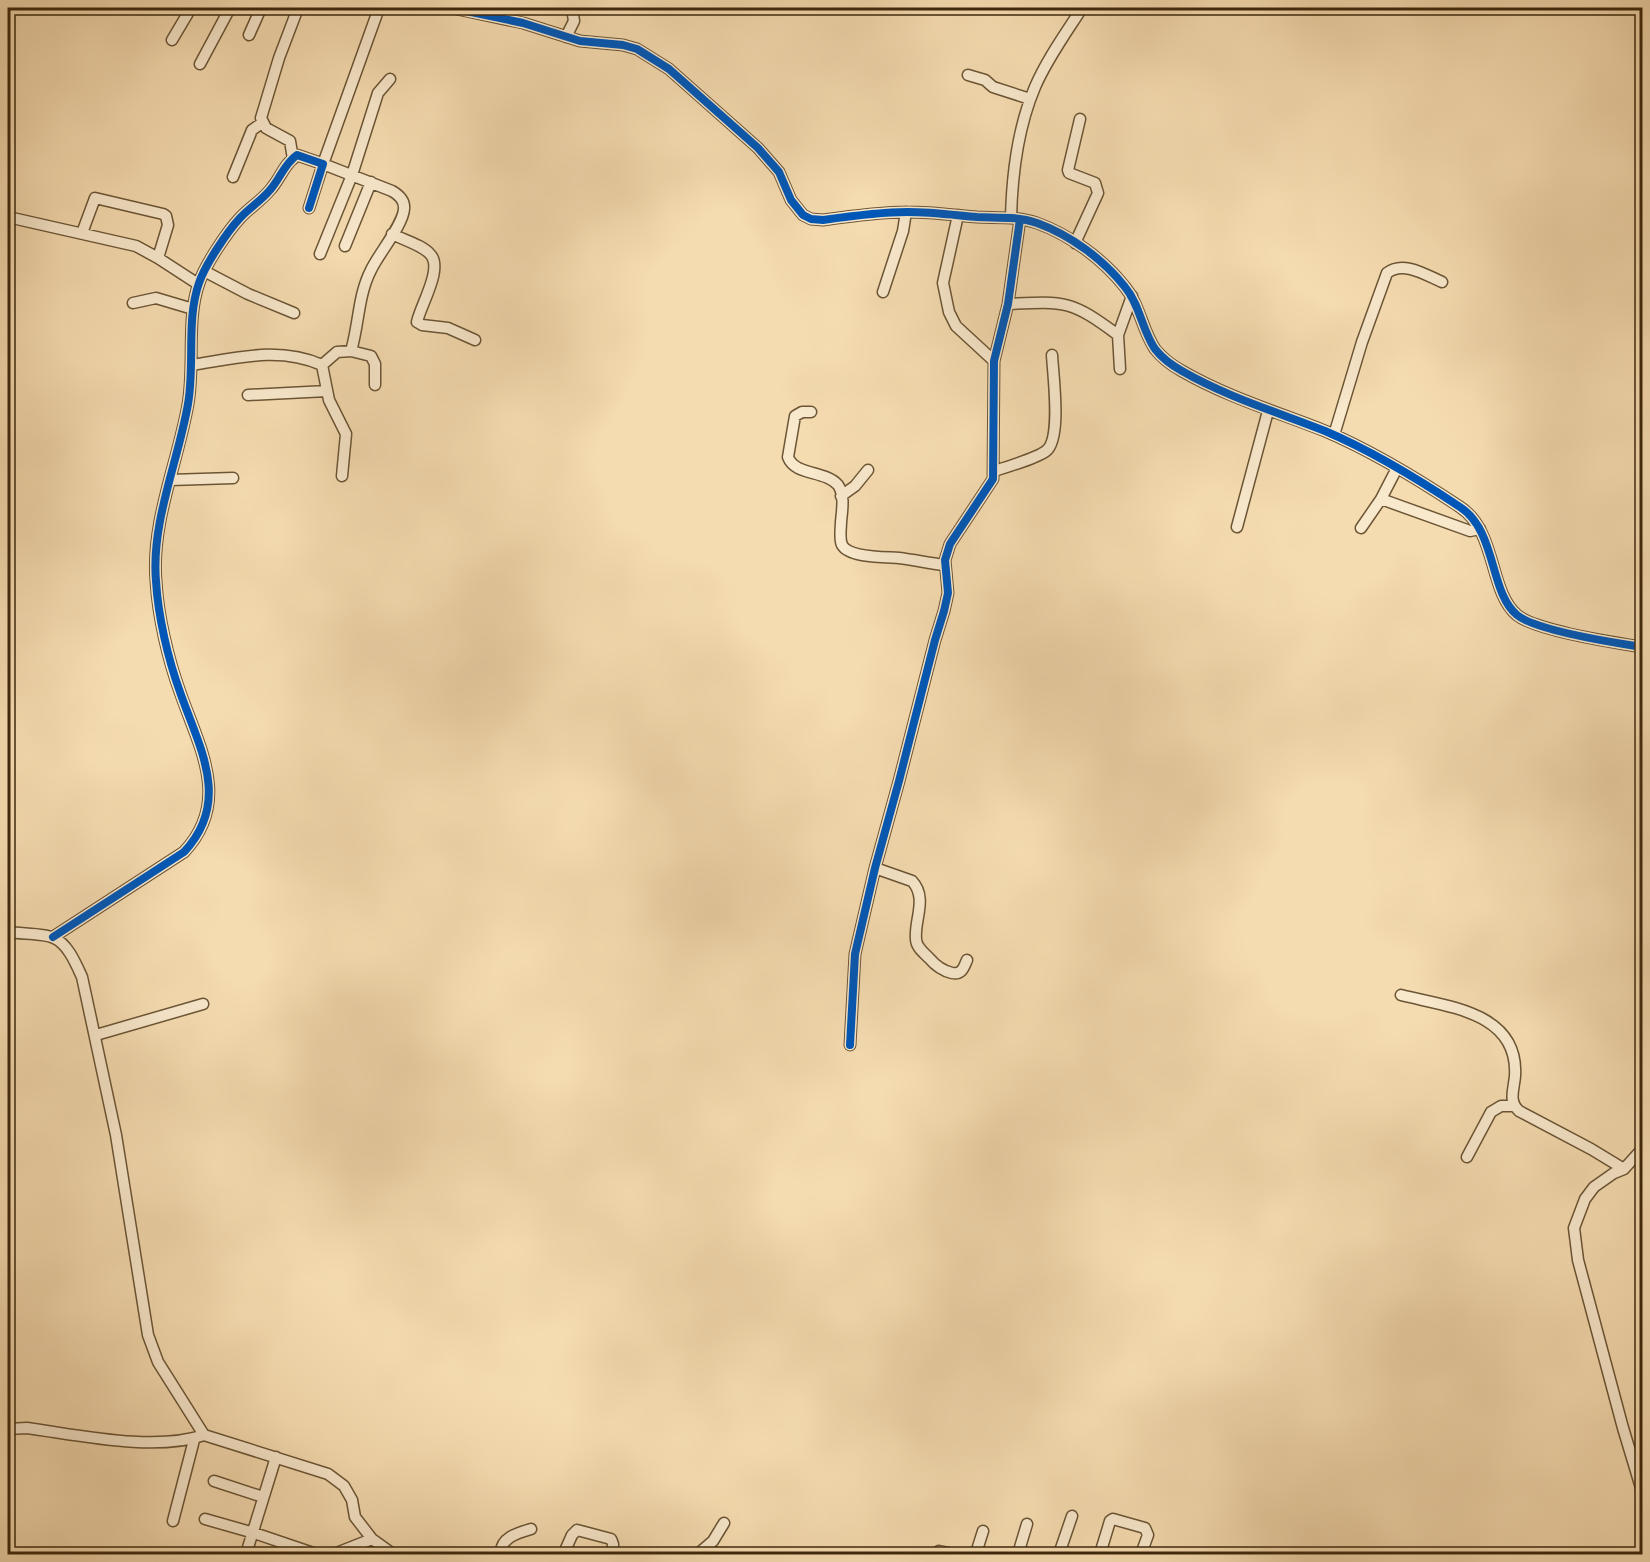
<svg xmlns="http://www.w3.org/2000/svg" width="1650" height="1562" font-family="'IM FELL DW Pica',serif">
<rect width="100%" height="100%" fill="#f5dbb0"/>
<filter id="stains"><feTurbulence type="fractalNoise" baseFrequency=".00333" numOctaves="4"/><feColorMatrix values="0 0 0 0 .2 0 0 0 0 .09 0 0 0 0 .02 0 0 0 .5 -.17"/></filter>
<radialGradient id="worn" r=".72"><stop offset=".6" stop-color="#630" stop-opacity="0"/><stop offset="1" stop-color="#630" stop-opacity=".3"/></radialGradient>
<g fill="none" stroke-linecap="round" stroke-linejoin="round">
<!-- street casing -->
<g stroke="#6b5535" stroke-width="13">
<path id="street" d="M452,8L523,23L580,41L623,45L637,49L669,69L758,148L779,172L791,200L803,215L811,219L823,220C851,216 879,212 907,212C931,212 954,215 977,217C996,218 1018,216 1037,223C1070,235 1103,259 1125,287C1140,305 1142,330 1155,349C1162,358 1173,366 1182,371C1227,397 1277,412 1325,431C1372,451 1418,479 1460,507C1497,531 1489,592 1517,615C1536,631 1616,643 1642,647
M249,35L261,8
M566,37L574,21L572,8
M172,40L191,8
M200,64L230,8
M968,75L985,80L993,87L1030,99
M293,159L290,141L266,128L261,118L279,58L298,8
M233,177L252,130L262,123
M958,215L943,283L949,312L956,326L994,361
M8,217L136,246L158,258L198,284
M1011,218C1012,175 1018,127 1035,87C1047,59 1066,33 1082,8
M82,233L95,198L163,214L166,216L168,225L158,258
M392,234C404,240 422,245 430,254C444,268 420,306 417,322L422,325L448,328L475,340
M1075,243L1098,193L1095,183L1069,173L1068,170L1080,119
M345,246L371,182
M320,254L352,175L378,93L390,79
M204,271L248,294L294,313
M883,292L903,231L906,212
M133,303L156,298L193,309
M1008,304C1065,301 1071,300 1118,335
M351,351L371,356L375,364V385
M192,365C237,358 279,346 322,365
M1120,369L1118,335L1132,296
M248,395L327,391
M811,412H802L795,416L788,457C795,476 825,470 838,485C845,495 842,511 841,522C841,529 839,538 842,545C849,558 885,557 899,558C914,560 929,563 944,565
M1334,435L1362,342L1387,273C1403,260 1426,275 1442,282
M1397,468L1381,499L1470,531L1480,529
M994,471C1007,467 1037,458 1046,451C1062,439 1053,375 1052,355
M342,476L346,434L329,400L322,365L337,352L351,351C359,324 358,295 371,270C379,253 403,225 404,209C405,200 399,195 392,191L323,164L379,8
M170,480L233,478
M841,496L855,486L868,470
M1237,527L1268,411
M1361,528L1381,499
M875,868L912,881C928,898 914,920 916,939C916,947 924,953 929,958C935,965 943,971 952,973C962,975 964,967 967,960
M8,934L10,932C21,934 45,933 54,938C68,944 76,964 82,977L116,1135L148,1335L158,1362L204,1435
M53,937L184,852C232,801 199,747 180,692C168,659 158,616 156,581C151,522 178,462 188,404C195,364 186,320 199,283C205,265 227,232 240,218C249,208 261,201 270,190C280,179 284,164 297,155L323,164L309,208
M1401,995C1448,1007 1519,1012 1515,1076C1514,1089 1508,1101 1519,1111L1591,1149L1624,1169
M96,1035L203,1004
M850,1045L855,954L875,868L899,781L935,640L944,611L948,593L945,560L950,544L993,479L994,361L1008,304L1020,219
M1642,1149L1624,1169L1614,1173L1594,1187L1585,1199L1574,1228L1578,1260L1623,1428L1642,1491
M1467,1157L1491,1112L1501,1106H1513
M8,1429L27,1428C79,1435 155,1452 204,1435L328,1474L344,1486L352,1500L355,1517L372,1539L393,1554
M214,1481L263,1497
M205,1519L254,1533L316,1554
M173,1521L194,1440
M977,1550L983,1531
M564,1553L572,1535L577,1530L611,1539L613,1544V1554
M246,1554L276,1457
M334,1554L372,1539
M501,1554C500,1538 517,1533 531,1529
M698,1554L713,1541L724,1523
M935,1554L939,1551L954,1554
M1018,1554L1027,1524
M1059,1554L1072,1516
M1100,1554L1110,1521L1113,1519L1145,1528L1148,1535L1141,1554"/>
</g>
<!-- street -->
<use href="#street" stroke="#f8e8cc" stroke-width="10"/>
<!-- cycleway casing -->
<g stroke="#f8e8cc" stroke-width="11">
<path id="cycleway" d="M452,8L523,23L580,41L623,45L637,49L669,69L758,148L779,172L791,200L803,215L811,219L823,220C851,216 879,212 907,212C931,212 954,215 977,217C996,218 1018,216 1037,223C1070,235 1103,259 1125,287C1140,305 1142,330 1155,349C1162,358 1173,366 1182,371C1227,397 1277,412 1325,431C1372,451 1418,479 1460,507C1497,531 1489,592 1517,615C1536,631 1616,643 1642,647
M53,937L184,852C232,801 199,747 180,692C168,659 158,616 156,581C151,522 178,462 188,404C195,364 186,320 199,283C205,265 227,232 240,218C249,208 261,201 270,190C280,179 284,164 297,155L323,164L309,208
M850,1045L855,954L875,868L899,781L935,640L944,611L948,593L945,560L950,544L993,479L994,361L1008,304L1020,219"/>
</g>
<!-- cycleway -->
<use href="#cycleway" stroke="#0057b8" stroke-width="8"/>
</g>
<!-- margin -->
<rect width="1650" height="1562" fill="none" stroke="#f5dbb0" stroke-width="30"/>
<rect x="9" y="9" width="1632" height="1544" fill="none" stroke="#3d280c" stroke-width="3"/>
<rect x="15" y="15" width="1620" height="1532" fill="none" stroke="#3d280c" stroke-width="1.5"/>
<rect width="100%" height="100%" filter="url(#stains)"/>
<rect width="100%" height="100%" fill="url(#worn)"/>
</svg>
